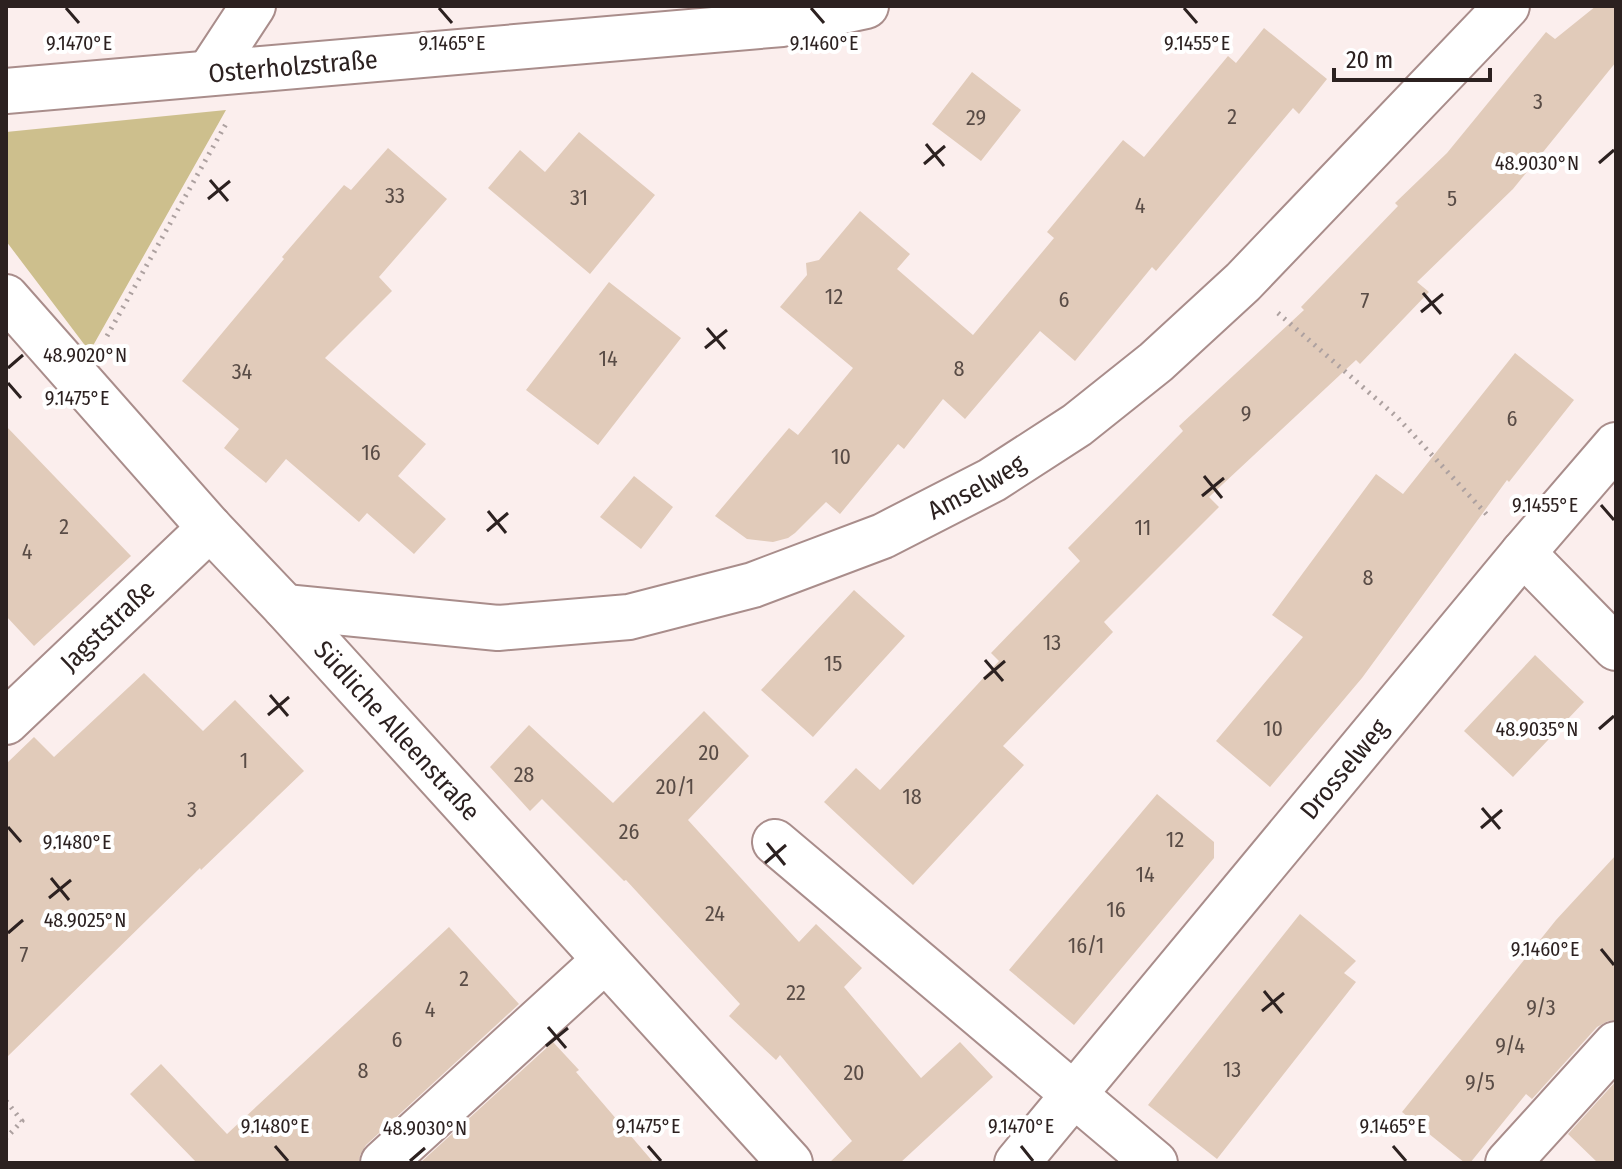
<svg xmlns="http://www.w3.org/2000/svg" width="1622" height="1169" font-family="'Fira Sans Condensed',sans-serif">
<rect width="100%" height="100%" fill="#fbeeed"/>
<!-- green -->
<path fill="#cdbf8d" d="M226,110L90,351V352L6,241V132Z"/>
<!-- building -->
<path fill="#e1cbba" d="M1596,6H1616V62L1513,189L1417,282L1429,292L1360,364L1356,360L1209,497L1219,507L1104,622L1113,632L1003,746L1024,765L913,885L824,802L856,768L880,790L999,661L991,653L1080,561L1068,548L1183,431L1179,426L1304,310L1301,307L1398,206L1395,203L1447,153L1546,32L1555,39Z
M1264,28L1327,79L1299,114L1293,108L1156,271L1152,267L1075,361L1040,331L965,419L943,399L904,449L898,444L840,514L826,502L795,533L788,538L773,542L747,539L715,516L789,428L798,435L853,368L780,307L807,275L806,263L819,260L860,211L910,254L897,269L973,335L1054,238L1047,232L1123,140L1144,157L1228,56L1236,63Z
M972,72L1021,110L981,161L932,124Z
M579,132L655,195L590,274L488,188L520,150L545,172Z
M388,148L447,199L379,277L392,291L325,358L426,444L398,476L446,519L414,554L367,513L359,522L286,459L266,483L224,448L239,429L182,381L284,259L282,257L344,185L351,190Z
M609,282L681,338L598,445L526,390Z
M1515,353L1574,400L1509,482L1507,480L1362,678L1270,787L1216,741L1303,637L1272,615L1376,474L1403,494Z
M6,426L131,556L34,646L6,616Z
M634,476L673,507L641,549L600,517Z
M854,590L905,636L813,737L761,690Z
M1535,655L1584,702L1513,777L1464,731Z
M144,673L203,731L235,700L304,771L201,870L200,868L6,1058V764L34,737L54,757Z
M704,711L749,756L688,820L799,942L816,924L862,968L844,987L921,1078L960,1042L993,1077L900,1163H829L852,1141L780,1055L776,1060L729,1016L740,1004L626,880L624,881L542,799L530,811L490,767L529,725L613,803Z
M1157,794L1214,842V858L1074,1025L1009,970Z
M1616,855V1020L1608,1021L1597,1027L1532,1099L1526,1094L1470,1163H1465L1402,1112L1556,920Z
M1300,914L1356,961L1344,973L1356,982L1217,1159L1148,1105Z
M449,927L519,1004L366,1145L360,1155L359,1163H197L130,1094L161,1064L227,1134Z
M553,1042L579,1070L576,1072L654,1163H420Z
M1616,1081V1163H1598L1568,1134Z"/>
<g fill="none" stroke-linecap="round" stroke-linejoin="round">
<!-- minor casing -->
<g stroke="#a98d8b" stroke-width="48">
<g id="minor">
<path d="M209,73L253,6"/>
<path id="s1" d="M6,91L782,24L866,6"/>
<path id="s2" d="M6,297L210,528L285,607L790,1163"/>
<path d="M1523,553L1616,648"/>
<path id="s3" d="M285,607L498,628L629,617L753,585L883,536L992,480L1077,425L1156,362L1243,282L1507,6"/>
<path id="s4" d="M6,722L210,528"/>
<path d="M775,842L1155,1163"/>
<path d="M383,1163L605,960"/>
<path id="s5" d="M1017,1163L1523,553L1616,445"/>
<path d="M1508,1163L1616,1044"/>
</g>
</g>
<!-- path -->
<path stroke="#ada1a0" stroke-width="5" stroke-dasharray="2 6" stroke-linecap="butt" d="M1278,313L1397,417L1489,517
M107,336L227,122
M6,1101L22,1121L6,1138"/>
<!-- minor -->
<use href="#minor" stroke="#fff" stroke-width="44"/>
</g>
<!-- ticks -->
<path fill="none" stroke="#2c2120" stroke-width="3" d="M66,8L79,23M439,8L452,23M811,8L824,23M1184,8L1197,23M926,144L944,166M1599,163L1614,150M924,164L945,146M210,180L228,201M208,199L230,181M1423,293L1441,314M1421,312L1443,294M707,328L725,349M705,348L727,330M8,368L23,355M8,383L21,398M1204,476L1222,498M1202,496L1224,478M1601,505L1614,520M488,511L506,533M487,531L508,513M985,660L1003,681M984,679L1005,661M270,695L288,716M268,715L289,697M1599,729L1614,716M1482,808L1500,829M8,827L21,842M1481,828L1502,810M767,843L785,865M765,863L786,845M51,878L69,900M49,898L71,880M8,933L23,920M1601,949L1614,965M1264,991L1282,1013M1262,1011L1284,993M548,1027L566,1048M546,1046L568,1028M275,1146L288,1161M648,1146L661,1161M1021,1146L1033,1161M1393,1146L1406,1161M410,1161L425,1148"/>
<g text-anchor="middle" stroke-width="8" stroke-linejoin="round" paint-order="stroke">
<!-- number labels -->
<g font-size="22" fill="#594c46">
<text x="1538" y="109">3</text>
<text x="1232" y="124">2</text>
<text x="976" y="125">29</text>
<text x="395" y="203">33</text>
<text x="579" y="205">31</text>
<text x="1452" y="206">5</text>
<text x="1140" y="213">4</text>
<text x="834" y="304">12</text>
<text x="1064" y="307">6</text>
<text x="1365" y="308">7</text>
<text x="608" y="366">14</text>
<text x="959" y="376">8</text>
<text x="242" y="379">34</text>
<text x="1246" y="421">9</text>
<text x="1512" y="426">6</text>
<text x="371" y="460">16</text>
<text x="841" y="464">10</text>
<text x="64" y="534">2</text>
<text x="1143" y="535">11</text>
<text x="27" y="559">4</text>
<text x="1368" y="585">8</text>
<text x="1052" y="650">13</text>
<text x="833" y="671">15</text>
<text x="1273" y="736">10</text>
<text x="709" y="760">20</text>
<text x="244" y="768">1</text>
<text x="524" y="782">28</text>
<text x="675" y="794">20/1</text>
<text x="912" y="804">18</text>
<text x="192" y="817">3</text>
<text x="629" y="839">26</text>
<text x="1175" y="847">12</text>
<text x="1145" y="882">14</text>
<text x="1116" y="917">16</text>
<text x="715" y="921">24</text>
<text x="1086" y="953">16/1</text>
<text x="24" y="962">7</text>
<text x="464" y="986">2</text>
<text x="796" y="1000">22</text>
<text x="1541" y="1015">9/3</text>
<text x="430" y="1017">4</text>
<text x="397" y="1047">6</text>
<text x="1510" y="1053">9/4</text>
<text x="1232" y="1077">13</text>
<text x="363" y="1078">8</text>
<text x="854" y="1080">20</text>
<text x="1480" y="1090">9/5</text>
</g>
<!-- street labels -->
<g font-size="26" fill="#2c2120" stroke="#fff">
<text dy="9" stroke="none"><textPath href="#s1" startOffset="288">Osterholzstraße</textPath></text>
<text dy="9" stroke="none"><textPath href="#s3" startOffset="718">Amselweg</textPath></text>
<text dy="9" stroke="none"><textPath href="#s4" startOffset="140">Jagststraße</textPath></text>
<text dy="9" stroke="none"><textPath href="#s2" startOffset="584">Südliche Alleenstraße</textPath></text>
<text dy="9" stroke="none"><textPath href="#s5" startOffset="512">Drosselweg</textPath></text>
</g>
</g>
<g font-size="20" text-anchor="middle" fill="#2c2120" stroke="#fff" stroke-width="8" stroke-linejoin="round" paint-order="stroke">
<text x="79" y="50">9.1470°E</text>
<text x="452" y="50">9.1465°E</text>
<text x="824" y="50">9.1460°E</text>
<text x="1197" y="50">9.1455°E</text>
<text x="1537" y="170">48.9030°N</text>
<text x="85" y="362">48.9020°N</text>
<text x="77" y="405">9.1475°E</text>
<text x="1545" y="512">9.1455°E</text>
<text x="1537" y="736">48.9035°N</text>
<text x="77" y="849">9.1480°E</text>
<text x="85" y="927">48.9025°N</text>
<text x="1545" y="956">9.1460°E</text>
<text x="275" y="1133">9.1480°E</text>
<text x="648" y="1133">9.1475°E</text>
<text x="1021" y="1133">9.1470°E</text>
<text x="1393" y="1133">9.1465°E</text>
<text x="425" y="1135">48.9030°N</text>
</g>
<!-- border -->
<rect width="1622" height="1169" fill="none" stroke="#2c2120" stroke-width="16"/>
<!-- scale -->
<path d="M1334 68v12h156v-12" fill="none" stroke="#2c2120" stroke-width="4"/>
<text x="1346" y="68" font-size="24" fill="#2c2120" stroke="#ffffff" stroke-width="6" paint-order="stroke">20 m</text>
</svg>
